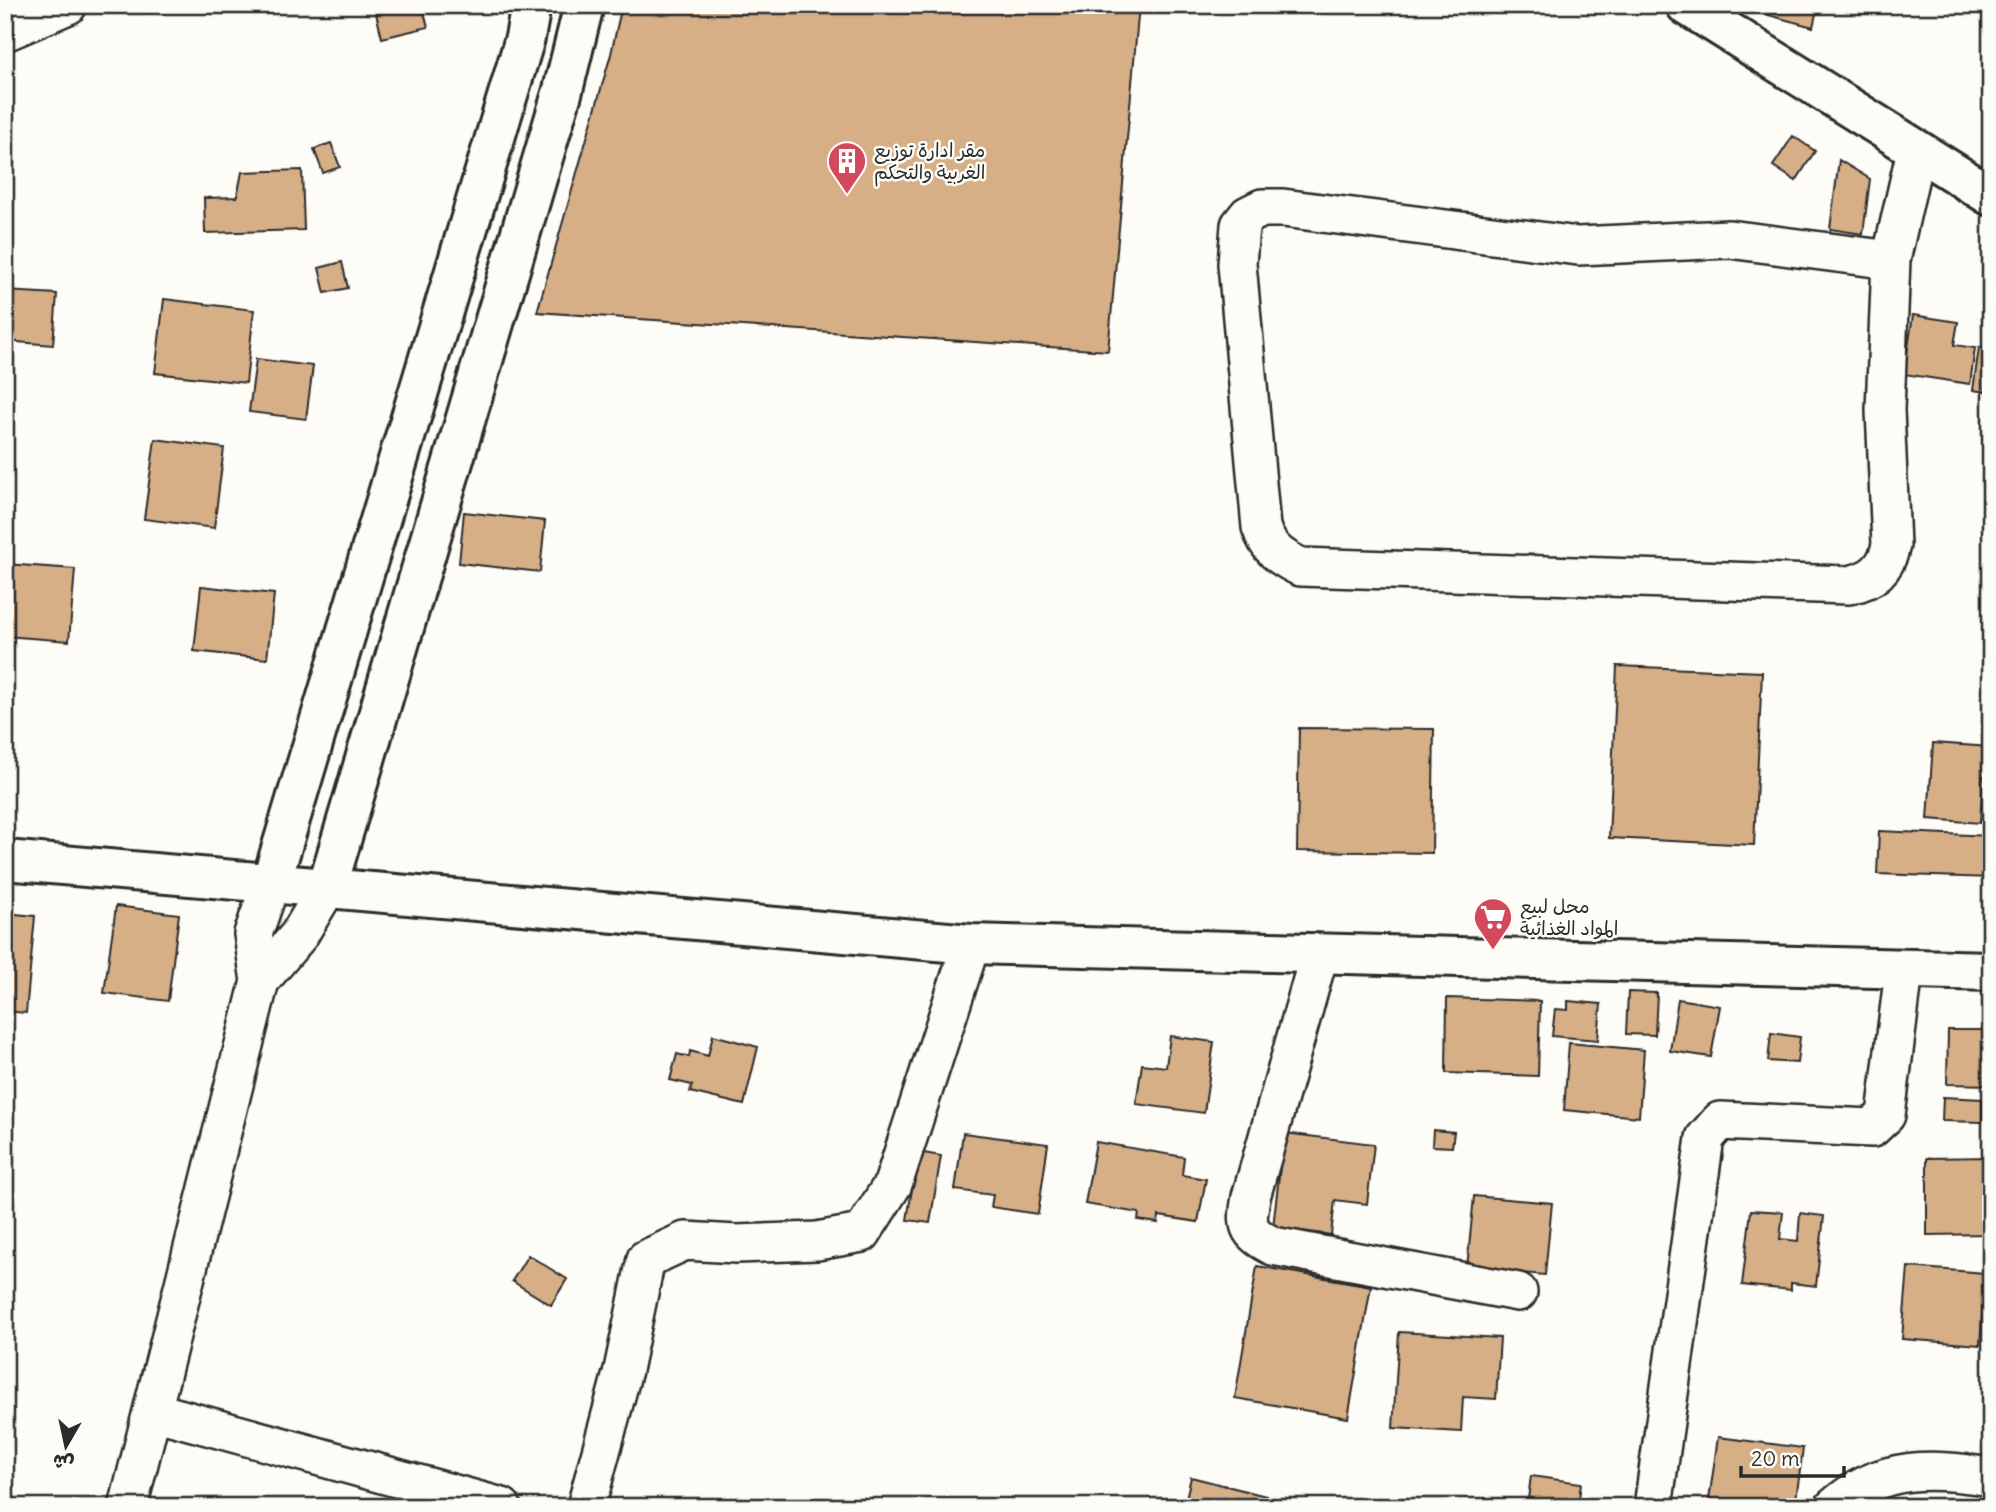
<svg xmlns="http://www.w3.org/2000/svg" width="1996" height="1512" font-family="Delius,'Playpen Sans Arabic',sans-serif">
<rect width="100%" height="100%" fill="#fdfcf7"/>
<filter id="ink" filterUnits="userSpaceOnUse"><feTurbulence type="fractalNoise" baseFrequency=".0143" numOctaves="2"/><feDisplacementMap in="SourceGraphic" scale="14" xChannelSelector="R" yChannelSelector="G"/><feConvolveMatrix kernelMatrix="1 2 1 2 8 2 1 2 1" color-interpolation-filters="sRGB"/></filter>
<g filter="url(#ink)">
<!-- building -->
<path fill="#d6af87" stroke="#2b2b2b" stroke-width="2" d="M374,5H422L428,27L382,38Z
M622,5H1139L1108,351L537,312L611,54Z
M815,5H894V12L814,9Z
M1731,5H1818L1813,27Z
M1793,136L1815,151L1796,181L1773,166Z
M331,143L340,167L323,173L314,149Z
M1839,160L1870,179L1863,234L1830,229Z
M302,170L304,230L205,233L204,198L237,197L242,172Z
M342,262L348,288L325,293L319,268Z
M5,291L57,294L53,345L5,341Z
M164,299L254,310L246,383L155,373Z
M1913,315L1958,322L1954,345L1975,348L1970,384L1904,374Z
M1979,347L1991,348L1985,392L1973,390Z
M256,359L313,366L306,419L249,412Z
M155,439L224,448L214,528L144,519Z
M464,512L545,521L540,572L459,563Z
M5,564L75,569L69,641L5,636Z
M201,586L274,594L267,659L194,651Z
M1617,666L1762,672L1754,845L1609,838Z
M1299,728L1434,729L1432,853L1297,851Z
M1933,743L1991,747V776H1983L1980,823L1928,819Z
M1879,831L1991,836V878L1877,874Z
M116,906L179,914L168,1001L104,993Z
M5,913L35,916L26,1013L5,1011Z
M1628,992L1657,993L1655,1035L1626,1034Z
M1447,998L1540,1001L1538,1076L1446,1073Z
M1678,999L1720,1006L1711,1057L1670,1051Z
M1568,1001L1601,1004L1598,1040L1552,1036L1555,1009L1568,1010Z
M1948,1030H1991V1085L1947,1084Z
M1771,1033L1800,1037L1797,1063L1768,1061Z
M713,1035L758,1047L744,1105L690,1092L692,1085L670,1080L677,1054L689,1057L690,1051L708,1056Z
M1170,1036L1214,1042L1204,1113L1136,1104L1142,1064L1166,1067Z
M1569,1043L1644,1050L1639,1117L1564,1110Z
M1943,1097L1982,1099V1122L1942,1121Z
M1433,1130L1454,1132L1452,1147L1432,1146Z
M963,1133L1048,1144L1038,1214L991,1207L993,1195L955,1190Z
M1284,1133L1374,1144L1367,1204L1335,1200L1331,1235L1273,1227Z
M1096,1142L1184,1157L1182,1175L1206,1179L1198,1222L1159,1216L1158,1223L1138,1220L1139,1213L1085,1204Z
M918,1152L941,1156L930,1223L907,1220Z
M1991,1157V1234L1927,1235V1158Z
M1474,1196L1552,1203L1545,1275L1467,1268Z
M1751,1210L1783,1212L1780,1239L1798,1241L1800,1213L1824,1216L1816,1286L1791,1283V1290L1742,1285Z
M528,1255L567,1279L551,1305L512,1281Z
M1257,1266L1371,1286L1348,1418L1235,1398Z
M1908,1267L1985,1273L1980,1345L1902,1339Z
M1399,1332L1500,1338L1496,1399L1463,1397L1461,1432L1393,1428Z
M1718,1437L1803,1448L1795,1507H1708Z
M1531,1476L1581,1483L1578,1507H1527Z
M1191,1477L1266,1496L1263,1507H1184Z"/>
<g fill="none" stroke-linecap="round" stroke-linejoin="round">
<!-- minor casing -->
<g stroke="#2b2b2b" stroke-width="42">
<path id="minor" d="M5,32L68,5
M1891,260L1729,239L1578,246L1283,208H1262L1248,215L1240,225L1237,264L1261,527C1268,549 1280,557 1300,567L1849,585C1873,580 1886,569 1891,545L1885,410L1891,260L1916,150
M1319,955L1251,1197C1246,1226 1246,1232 1273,1246L1518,1292
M260,981L299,935L327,888
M153,1411L502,1507
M128,1507L260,981L253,934L271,883
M586,1507L623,1370L646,1259L685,1241L736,1244L817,1241L862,1233L893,1184L971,944
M1653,1507L1705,1138L1720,1121L1872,1128L1886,1115L1904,971
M1834,1507C1881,1464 1933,1468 1991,1477"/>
</g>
<!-- secondary casing -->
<g stroke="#2b2b2b" stroke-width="44">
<path id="secondary" d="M1686,5L1991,196
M5,860L971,944L1991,971
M271,883L525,38L531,5
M327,888L563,90L584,5"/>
</g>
<!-- minor -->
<use href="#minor" stroke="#fdfcf7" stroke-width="37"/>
<!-- secondary -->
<use href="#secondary" stroke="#fdfcf7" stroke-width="38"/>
</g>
</g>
<!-- icons -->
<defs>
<g id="building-pin" transform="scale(2.0125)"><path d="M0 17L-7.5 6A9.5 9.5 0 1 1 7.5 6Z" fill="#d1495b" stroke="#fdfcf7"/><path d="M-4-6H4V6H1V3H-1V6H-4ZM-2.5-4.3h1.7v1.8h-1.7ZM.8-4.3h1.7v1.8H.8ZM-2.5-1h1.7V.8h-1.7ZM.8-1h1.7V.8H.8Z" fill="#fff"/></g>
<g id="supermarket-pin" transform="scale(2.0125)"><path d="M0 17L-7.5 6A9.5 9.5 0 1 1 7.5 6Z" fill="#d1495b" stroke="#fdfcf7"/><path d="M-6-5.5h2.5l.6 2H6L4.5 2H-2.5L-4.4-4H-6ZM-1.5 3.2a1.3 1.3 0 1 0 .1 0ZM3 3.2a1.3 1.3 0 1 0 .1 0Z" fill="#fff"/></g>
</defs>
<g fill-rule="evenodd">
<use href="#building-pin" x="847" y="161"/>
<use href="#supermarket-pin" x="1493" y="917"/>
</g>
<g text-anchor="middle" stroke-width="5" stroke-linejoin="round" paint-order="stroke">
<!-- poi labels -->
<g font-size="19" fill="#2b2b2b" stroke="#fdfcf7" text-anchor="start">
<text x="874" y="157">مقر ادارة توزيع<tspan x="874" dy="22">الغربية والتحكم</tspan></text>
<text x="1520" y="913">محل لبيع<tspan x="1520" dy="22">المواد الغذائية</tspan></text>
</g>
</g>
<!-- margin -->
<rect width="1996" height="1512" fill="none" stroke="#fdfcf7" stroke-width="28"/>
<rect x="14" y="14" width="1968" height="1484" fill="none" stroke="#2b2b2b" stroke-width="2.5" filter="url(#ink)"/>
<!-- north arrow -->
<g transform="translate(66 1446) rotate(189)" stroke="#fdfcf7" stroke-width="5" paint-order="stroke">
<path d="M0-5L12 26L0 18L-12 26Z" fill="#2b2b2b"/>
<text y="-10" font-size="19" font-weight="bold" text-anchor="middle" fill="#2b2b2b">ش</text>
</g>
<!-- scale -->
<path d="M1741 1466v10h103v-10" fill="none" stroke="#2b2b2b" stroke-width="3.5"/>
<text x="1751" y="1466" font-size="21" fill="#2b2b2b" stroke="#fdfcf7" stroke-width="5" paint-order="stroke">20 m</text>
</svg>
